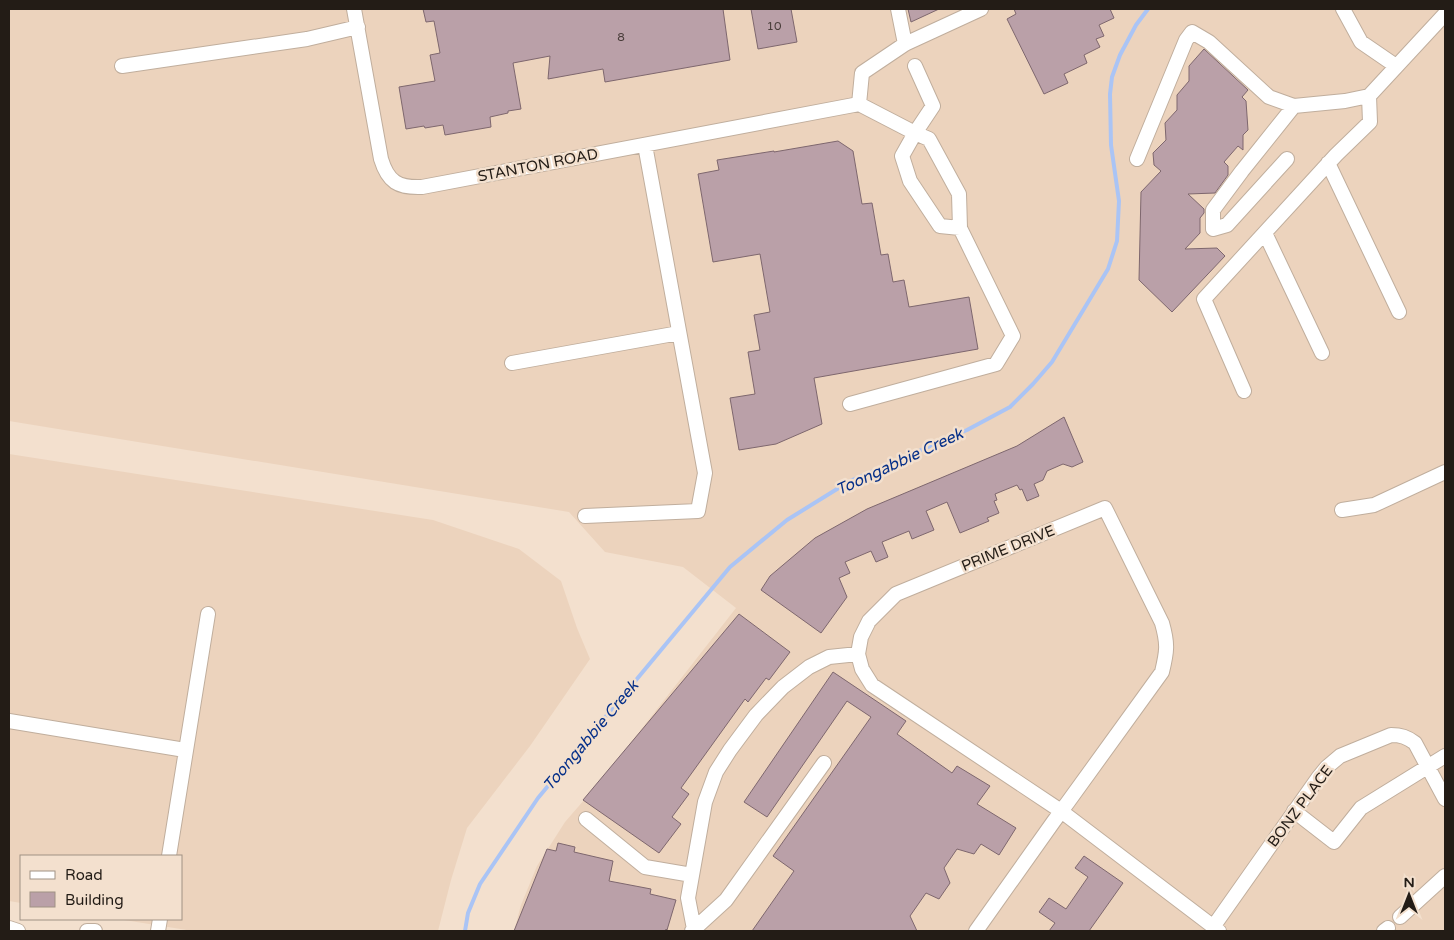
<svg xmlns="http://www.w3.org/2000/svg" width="1454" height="940" font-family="'Varela Round',sans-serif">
<rect width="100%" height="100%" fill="#f3e0ce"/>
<!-- built -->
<path fill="#ecd3bd" d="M9,9H1445V931H514L521,905L537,866L565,822L604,777L736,608L683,567L605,552L569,512L9,421Z
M9,454L433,520L519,549L561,581L577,628L590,659L530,746L467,828L451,880L438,931H193L118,919H181V856H21V903L9,901Z"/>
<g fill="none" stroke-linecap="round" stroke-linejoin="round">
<!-- stream -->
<path stroke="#aac4f5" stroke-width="4" d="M465,931L468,913L480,884L538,798L730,567L787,520L850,481L967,430L1010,407L1033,384L1052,362L1108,269L1117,241L1119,201L1111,145L1110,94L1112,77L1120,55L1136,25L1148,9"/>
</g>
<!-- building -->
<path fill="#baa0a8" stroke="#7e676e" d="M423,9H723L730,60L605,82L603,69L548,79L550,56L513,63L521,109L508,111V113L490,117L491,127L445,135L443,125L425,128L424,126L406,129L399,87L435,81L430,55L440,53L434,21L426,22Z
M751,9H791L797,42L758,49Z
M908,9H939L911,22Z
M1014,9H1110L1114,18L1099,25L1104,36L1096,39L1100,47L1084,55L1087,63L1064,74L1068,83L1044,94L1007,19L1016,14Z
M1204,49L1248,90L1242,97L1246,101L1248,130L1243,135V150L1238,146L1224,162L1228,166V175L1215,193L1188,194L1204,209V213L1200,218V233L1185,249L1217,248L1225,256L1172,312L1139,280L1141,192L1161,171L1154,165L1153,153L1166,140L1165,123L1177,110V95L1189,81V66Z
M838,141L853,151L862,204L872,203L881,255L888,254L893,282L904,280L909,307L969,297L978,349L814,378L822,424L776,444L739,450L730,398L755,394L748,352L760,350L754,315L770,312L760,254L713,262L698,174L719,170L717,160L774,151V152Z
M1064,417L1083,462L1072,467L1063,464L1047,471L1043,480L1034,484L1039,496L1027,501L1022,489L1020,490L1017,485L995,494L997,500L994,501L999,513L987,518L989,521L960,533L947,502L926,511L934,530L912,539L909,531L882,542L888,557L876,562L871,551L845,562L850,573L839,578L847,597L821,633L761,590L770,576L815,538L867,509L1017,446Z
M739,614L790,652L769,680L766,678L748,702L745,699L681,788L689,794L672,817L681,824L659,853L583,800Z
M833,672L906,721L897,734L952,773L957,766L990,786L977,804L1016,828L999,855L981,844L974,854L957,849L944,868L950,883L939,899L926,893L910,916L917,931H752L794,871L773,856L871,717L847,701L767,817L744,802Z
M558,843L575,847L574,852L613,861L609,881L651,889L650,894L676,900L667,930L666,929L665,931H514L547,849L556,851Z
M1084,856L1123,883L1089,931H1049L1055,923L1039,912L1049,898L1066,909L1088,877L1075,868Z"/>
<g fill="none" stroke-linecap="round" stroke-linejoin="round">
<!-- minor casing -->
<g stroke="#c0ae9d" stroke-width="16">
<path id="minor" d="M354,9L381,159C388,182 398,188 422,187L859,104
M898,9L905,44
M1343,9L1361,42L1396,66
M122,66L307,39L358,27
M859,104L862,73L905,44L981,9
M859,104L915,133L933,106L915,66
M915,133L929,139L959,194L960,228L940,226L910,181L902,156Z
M1137,159L1186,40L1192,32L1209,42L1269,97L1294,106L1345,101L1369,96L1445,14
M1287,159L1227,225L1213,229V210L1242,171L1294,106
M1328,163L1399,312
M1265,233L1322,353
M512,363L679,333
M1244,391L1204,299L1336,155L1370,122L1369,96
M850,404L996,364L1013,336L960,228
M1342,510L1374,505L1445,472
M585,516L698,511L705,473L645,145
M9,721L185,750
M1294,811L1334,842L1361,808L1445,756
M586,819L645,867L692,875
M169,856L208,614
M1400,917L1445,876
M1213,927L1318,778L1327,767L1340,756L1391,735C1401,735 1407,737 1415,743L1445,799
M9,928L18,931
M87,931H95
M158,931L160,919
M692,931L726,900L824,763
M696,931L694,929L688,898L705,802L716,772L730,750L756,715L783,687L809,667L829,657L858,654
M976,931L1054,821L1068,802L1162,672C1167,651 1168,644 1162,623L1105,508L896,594L869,621L861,637L858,654L862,669L872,685L1061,811L1219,931
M1384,931L1388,928"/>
</g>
<!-- minor -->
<use href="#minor" stroke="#fff" stroke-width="14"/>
</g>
<g text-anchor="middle" stroke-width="5" stroke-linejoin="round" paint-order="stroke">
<!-- number labels -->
<g font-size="12" fill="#493d3a">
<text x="774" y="30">10</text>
<text x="621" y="41">8</text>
</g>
<!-- street labels -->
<g font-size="15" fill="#231c16" stroke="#f3e0ce">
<text transform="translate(538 165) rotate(-11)" y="5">STANTON ROAD</text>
<text transform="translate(1008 548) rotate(-22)" y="5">PRIME DRIVE</text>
<text transform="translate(1300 806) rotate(-53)" y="5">BONZ PLACE</text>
</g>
<!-- water labels -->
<g font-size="16" font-style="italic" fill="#052f88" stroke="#f3e0ce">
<text transform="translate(899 461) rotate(-25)" y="6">Toongabbie Creek</text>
<text transform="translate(590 735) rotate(-50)" y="6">Toongabbie Creek</text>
</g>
</g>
<!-- border -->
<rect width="1454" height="940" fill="none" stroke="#231c16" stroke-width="20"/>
<!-- legend -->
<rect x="20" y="855" width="162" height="65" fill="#f3e0ce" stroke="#a09284"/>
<rect x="30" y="871" width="25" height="8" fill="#ffffff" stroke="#a09284"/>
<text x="65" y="880" font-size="15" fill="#231c16">Road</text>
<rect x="30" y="892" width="25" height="15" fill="#baa0a8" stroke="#a09284"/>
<text x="65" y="905" font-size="15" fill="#231c16">Building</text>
<!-- north arrow -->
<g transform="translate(1409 895)" stroke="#f3e0ce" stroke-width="4" paint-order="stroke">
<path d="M0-4L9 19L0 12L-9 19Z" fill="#231c16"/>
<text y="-8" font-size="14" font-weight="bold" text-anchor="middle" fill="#231c16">N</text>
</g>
</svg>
